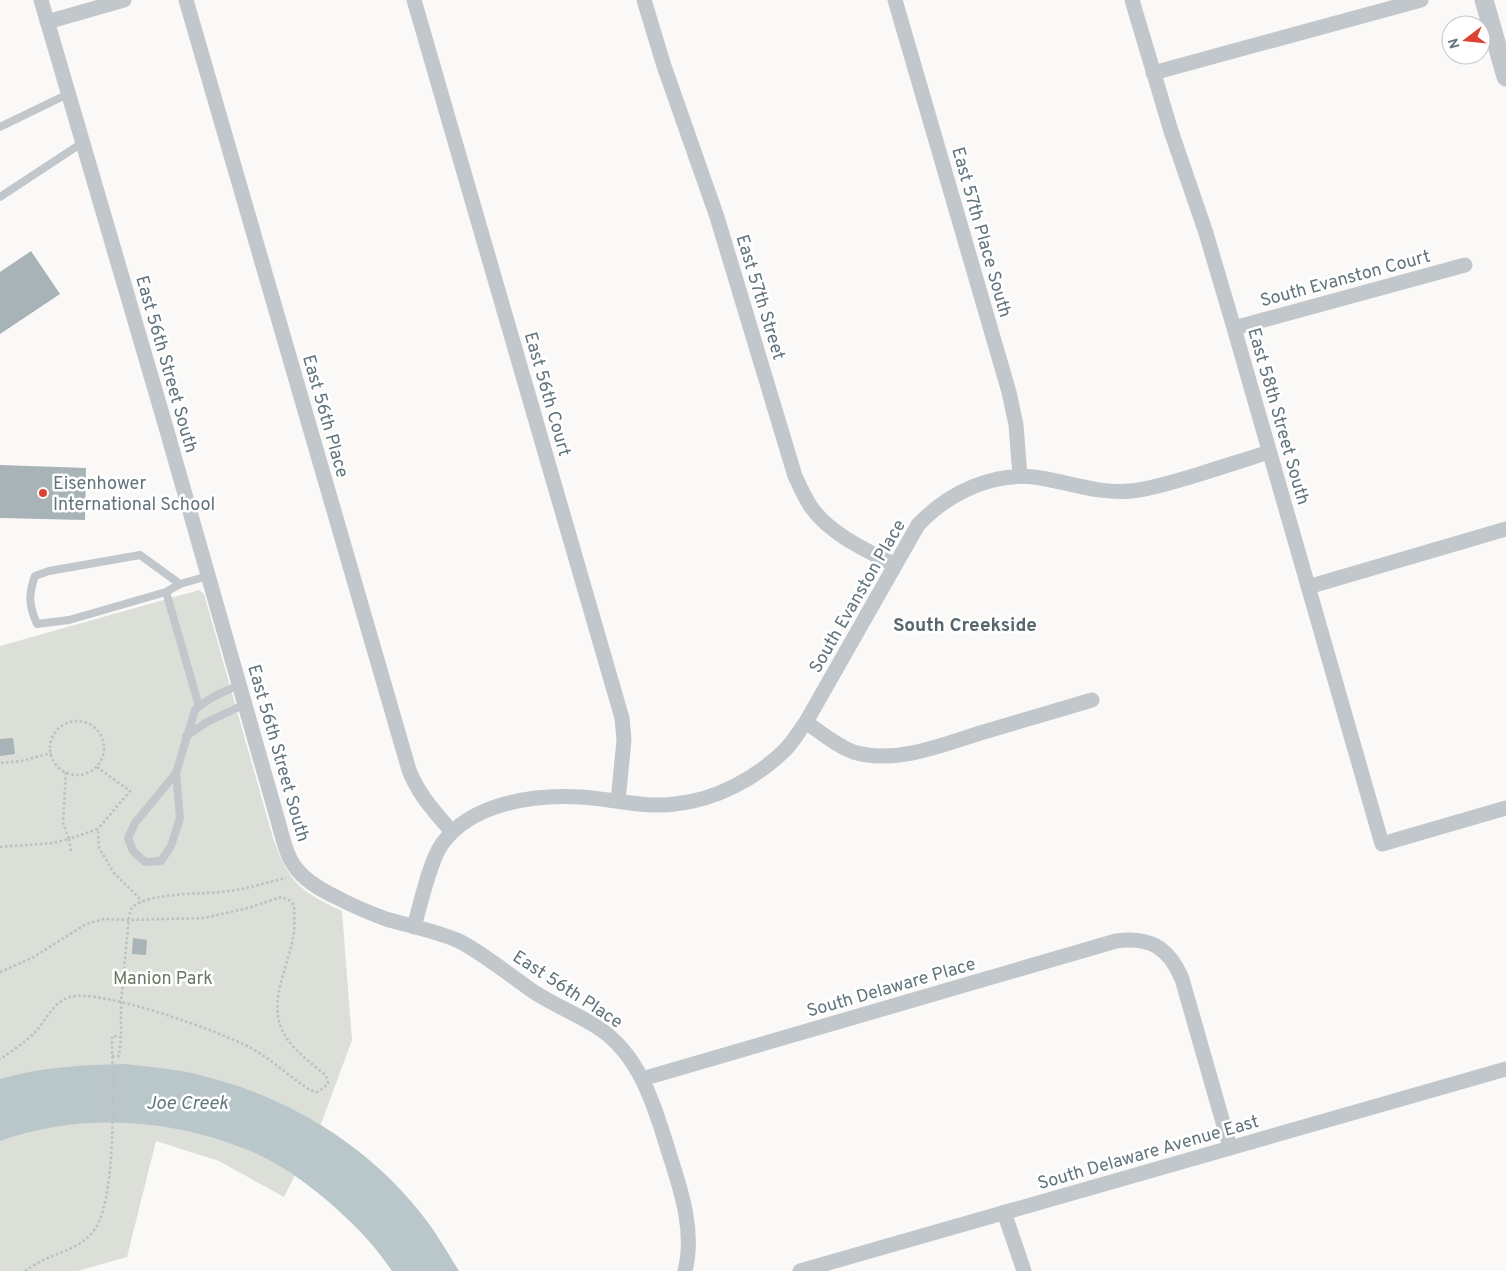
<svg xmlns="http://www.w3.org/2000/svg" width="1506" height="1271" font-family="Overpass,sans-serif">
<rect width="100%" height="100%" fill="#faf9f8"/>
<!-- green -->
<path fill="#dbdfd7" d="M199,590L204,594L273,838C289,883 300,891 342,911L352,1040L321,1124L284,1197L219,1161L156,1141L127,1257L78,1271H0V646Z"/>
<!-- water -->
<path fill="#b9c7ca" d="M124,1064C151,1067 178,1069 203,1076C286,1096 366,1144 419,1211C434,1229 446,1250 459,1271H392C378,1250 361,1231 342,1214C317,1190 278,1161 245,1149C168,1118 79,1113 0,1141V1079C40,1067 83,1065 124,1064Z"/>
<!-- building -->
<path fill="#a8b3b7" d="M31,251L60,294L0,334V272Z
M0,465L86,468L85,520L0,518Z
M13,738L15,754L0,756V739Z
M133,938L147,940L146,955L132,954Z"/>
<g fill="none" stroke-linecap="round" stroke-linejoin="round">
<!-- path -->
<path stroke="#bcc0c2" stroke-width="2.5" stroke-dasharray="2.5 2.5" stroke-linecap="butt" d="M50 748a27 27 0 1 1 54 0a27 27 0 1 1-54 0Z
M1,763L21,761L51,753
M97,767L130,791L98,829
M0,847L52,843L69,839L63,823L66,772
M71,851L69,839L98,829L99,848L114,873L142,901
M0,972L32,958L86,924L104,919L129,920L204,918L248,908L281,897L289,900L294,905C294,914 295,923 294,932C290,964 267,1000 283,1032C292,1050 312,1063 326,1076L328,1083L324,1088L317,1092L310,1090C290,1077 272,1060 251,1048C222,1032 100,988 70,997C53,1002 47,1019 36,1031C26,1042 12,1051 0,1059
M112,1056H119L121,1037
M25,1271C34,1265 44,1259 55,1255C68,1250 81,1245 91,1234C119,1206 112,1078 112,1036L121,1037V1002L129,916L132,907C153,891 204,895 229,891C248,889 267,882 286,878"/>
<!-- service -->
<path stroke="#c1c7ca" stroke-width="8" d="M0,127L68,94
M0,197L82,143
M180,584L140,555L49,571L35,576C28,595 29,606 37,624L69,620L166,592L180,584L208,576
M166,592L199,706
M186,736L207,722L245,704
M176,773L135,823L128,838L133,851L145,862L161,861L171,846L180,818L176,773L195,710C208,698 224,691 240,685"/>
<!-- minor -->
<path stroke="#c1c7ca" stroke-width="15" d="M41,0L163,417L278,821C282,835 285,852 293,864C303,880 321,890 338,898C353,906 370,913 386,919C410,926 436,931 459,941C486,955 509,975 534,992C554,1005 577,1014 597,1027C640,1054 655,1107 669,1153C681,1190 695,1231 685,1271
M186,0L409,770C418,794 435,812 452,832
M414,0L622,718L624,740L618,801
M644,0L664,66L717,217L795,476C800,487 805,498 811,507C831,535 866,550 895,565
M895,0L1009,392L1016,425L1020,476
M1132,0L1171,131L1206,233L1234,328L1382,844L1506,808
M47,22L124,0
M1153,73L1421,0
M1234,328L1465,265
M1308,587L1506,529
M806,722C820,732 841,749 857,753C900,764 946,743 987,731C1022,721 1057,710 1092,700
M414,927C420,906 430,860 442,844C471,803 534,794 581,797C612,799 644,808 675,804C716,800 757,778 786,749C793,742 799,731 806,722L918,525C948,493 995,470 1041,478C1071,483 1099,494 1131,491C1153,489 1175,481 1197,475C1221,467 1245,460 1269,452
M642,1079L1116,941C1150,936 1169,948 1182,979L1230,1147
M1004,1212L1024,1271
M800,1271L1506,1069"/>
<!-- tertiary -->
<path stroke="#c1c7ca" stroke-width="19" d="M1484,0L1506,77"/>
</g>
<!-- markers -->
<circle fill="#de4233" stroke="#fff" stroke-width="2" cx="43" cy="493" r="5"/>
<g text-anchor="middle" stroke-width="5" stroke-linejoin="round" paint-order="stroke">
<!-- street labels -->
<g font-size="18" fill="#61747c" stroke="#fff">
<text transform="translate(982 232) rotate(74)" y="6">East 57th Place South</text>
<text transform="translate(1345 278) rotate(-15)" y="6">South Evanston Court</text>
<text transform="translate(761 297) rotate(73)" y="6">East 57th Street</text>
<text transform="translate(167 364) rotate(74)" y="6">East 56th Street South</text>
<text transform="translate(548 394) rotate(74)" y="6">East 56th Court</text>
<text transform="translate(326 416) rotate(74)" y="6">East 56th Place</text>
<text transform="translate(1279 416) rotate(74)" y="6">East 58th Street South</text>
<text transform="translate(857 596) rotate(-60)" y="6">South Evanston Place</text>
<text transform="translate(279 753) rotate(74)" y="6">East 56th Street South</text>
<text transform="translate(891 987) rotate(-16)" y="6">South Delaware Place</text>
<text transform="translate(568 989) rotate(33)" y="6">East 56th Place</text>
<text transform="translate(1148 1152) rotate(-16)" y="6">South Delaware Avenue East</text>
</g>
<!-- poi labels -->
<g font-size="18" fill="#61747c" stroke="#fff" text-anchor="start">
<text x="53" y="489">Eisenhower<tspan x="53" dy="21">International School</tspan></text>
</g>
<!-- park labels -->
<g font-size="18" fill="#6b7a65" stroke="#fff">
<text x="163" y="984">Manion Park</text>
</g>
<!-- neighbourhood labels -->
<g font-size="19" font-weight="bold" fill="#58676d" stroke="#fff">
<text x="965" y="631">South Creekside</text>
</g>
<!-- water labels -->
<g font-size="19" font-style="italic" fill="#60787c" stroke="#fff">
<text x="187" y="1109">Joe Creek</text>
</g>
</g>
<!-- north arrow -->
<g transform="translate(1466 40) rotate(254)"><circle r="24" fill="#ffffff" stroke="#c0c7cb"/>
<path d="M0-4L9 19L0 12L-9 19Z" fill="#de4233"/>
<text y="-8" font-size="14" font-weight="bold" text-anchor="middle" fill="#61747c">N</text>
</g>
</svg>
